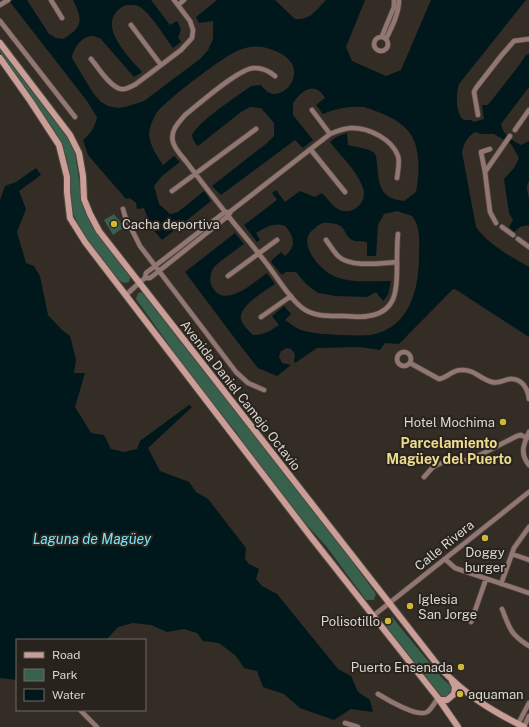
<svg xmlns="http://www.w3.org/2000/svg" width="529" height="727" font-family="'Public Sans',sans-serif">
<rect width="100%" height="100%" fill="#332d26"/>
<!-- green -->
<path fill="#38614d" d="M0,48L53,119L66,134L75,151L82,202L91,224L131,275L129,282L124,283L118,280L85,237L72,212L67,159L58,138L0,52Z
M114,214L124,227L113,235L104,220Z
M143,292L338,542L376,594L374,600H366L326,546L305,523L257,463L236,432L194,380L136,299L138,293Z
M388,617H392L442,678L451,686L453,691L450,697L443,698L440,696L389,631L384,624V620Z"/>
<!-- water -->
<path fill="#00171b" d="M13,0H27L49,34L56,38L63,39C83,27 83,20 73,0H151L170,25L177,21C181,27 182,31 178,37L181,42L173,48C165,37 151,14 140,7C135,4 127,4 122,7C95,25 129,57 142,72L134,77L100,38C97,38 95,36 93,36C82,35 73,49 72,58L93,93L101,102L108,106L118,108L125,107L144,101L200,59L208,50L213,39V21L199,23L196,17L217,0H275L295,19C311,20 315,11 326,0H365L346,47L352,61L386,76L401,70L431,0H526L459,84C456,95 455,113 464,120H471L474,122L484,119L482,105H488L520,64L526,55L529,54V87L501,124C503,135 511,140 521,145L529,141V181C525,188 528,192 529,199C529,207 529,216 529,225L520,227L514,232L509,227L513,220L509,213L504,179L514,168L519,158L511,144L494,134H482L475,132C467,137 464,143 462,152L476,227C489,245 510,256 529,267V337L455,289L452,290L399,344L385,343L380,350L360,347L317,348L295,363L294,361L295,354L291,349L287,348L281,351L279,357L282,363L291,365L277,376L258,368L236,340L185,272L235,233L244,244C235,251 222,259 214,267C211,271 209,279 211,284C222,312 253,283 267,273L275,284C265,291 238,306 241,320C243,325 249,331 253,335C264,335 270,331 279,325L272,316L284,306L291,314L285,320C290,323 295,328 301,330C313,334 327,334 340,335C350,335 361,336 371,335C409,328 419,290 419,256C419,242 421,227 412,216L397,211L384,214L378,225L376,256H367V242C362,241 356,242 352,240C342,234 348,224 329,223C323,222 319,224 315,228C296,241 316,265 330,274C346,284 373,281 391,281L388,295L383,301L376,292L367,297L336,296L318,293L306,284L296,272H286L282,275L271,262L272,260L281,252L285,256C297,246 294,236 285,226C273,222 267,227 256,233L260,240L257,242L244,225L277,200L272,193L276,190L285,202L300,191L315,197L322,193C328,199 333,207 340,210C354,216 368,201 363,188C358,172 340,155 330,142L336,137L347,133L348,145C355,147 367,148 373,152C377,155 376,159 377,163C379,185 379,198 404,201L416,192C419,176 420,159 415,143C409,125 390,116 373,110C370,109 366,107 362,107C348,106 335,109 323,114L316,105L325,98C315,80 301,91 293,103V115L313,140L303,148L295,140L221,195L212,186L267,143L274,136V123L261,108L250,107L241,112L198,146C194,142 193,140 192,135C200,120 236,97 251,86L261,85C264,89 268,93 273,94C288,95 299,76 292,64C286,55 279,52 270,49C259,45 248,46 237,51C224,56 162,103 156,114C153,119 149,128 149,134C150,146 157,156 163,165L174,156L180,162L162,176L154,186L159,204L170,214L178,212L204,191L211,201L162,240L151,227L144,208L137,209L136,203L130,198L126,199L88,155L83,140C91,133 95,127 97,117L87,101L10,2Z
M36,168L41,175L19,191L26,209L17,232L26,263L34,266L40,276L48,315L62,330L70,336L76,360L74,373H85L75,407L91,433L104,435L111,449L124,452L137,449L140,441L189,405L192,407L148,448L160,471L189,482L196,492L208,499L246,548L245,559L249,564L259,569L256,579L262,586L277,594L338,669L351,676L358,692L370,700L373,712L351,709L334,720L300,708L284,694L263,687L257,671L244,668L236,656L219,643L203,641L197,633L184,629L167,632L151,625L133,623L118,627L106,640H17V680L0,678V200L5,186L16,182Z"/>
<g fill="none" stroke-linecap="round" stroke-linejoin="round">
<!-- minor casing -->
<g stroke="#4e4842" stroke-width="6">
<path id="minor" d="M51,0L62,18
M0,5L8,0
M178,5L184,0
M0,21L75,117
M131,25L161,65
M382,36L394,7V0
M374 44a7 7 0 1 1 14 0a7 7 0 1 1-14 0Z
M386,39C392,27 399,13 399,0
M91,59C98,67 110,87 121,89C126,90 132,86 136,84L181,50L192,38L193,30L190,21L174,0
M275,76C269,71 263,68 255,68C240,67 198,105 185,115C178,123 170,131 173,142C175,150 183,157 188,164C203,184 218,203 233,222C246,238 260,254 272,271C281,283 289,297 301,307C313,317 329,316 344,316C352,316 361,318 368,316C399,312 397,285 397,262C397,252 397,243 398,234
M312,110L330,134
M478,115L474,92L476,88L501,56L514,41L529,39
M515,130L529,110
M311,150L345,192
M485,172L481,152L490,149
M172,191L256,129
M123,209L125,216L140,246L236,372L248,383L264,390
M496,223L490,212L485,172L510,136
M502,227L513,235
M518,239L529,247
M326,240C330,245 333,251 338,256C350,268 381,263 397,262
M228,276L277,240
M145,278L146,273L155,266L225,212H228
M126,295L140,282L145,278H150L159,271L228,216L231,211L330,134C337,131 344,128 352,128C369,128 392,139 398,156C400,162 398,171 397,178
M261,317L291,296
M397 359a7 7 0 1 1 14 0a7 7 0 1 1-14 0Z
M410,363L439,379C447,378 452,370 461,370C474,369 480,379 492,382C499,384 503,380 510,379C522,378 528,389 529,399
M529,432C524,444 519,453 529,465
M424,477L433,467L439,464L444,462H456L472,459L517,436L521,435L527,438
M512,554L529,560
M445,559L455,568L529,593
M501,584L514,548L529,527
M502,609C510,629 510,634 529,646
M373,616L529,492
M471,622L486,579
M378,694C386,699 418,718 427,712C431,710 435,702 438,698
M81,711L97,727
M345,723L358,727
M518,724L529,703
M524,727L529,716"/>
</g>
<!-- secondary casing -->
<g stroke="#4e4842" stroke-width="8">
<path id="secondary" d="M0,43L70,135L79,153L83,176L84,199L90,214L99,231L440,668C466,695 490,710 524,727
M0,58L31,102L59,145L67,177V192L70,218L85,242L311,537L438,698L458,727
M440,700H447L454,694L455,687L452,681"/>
</g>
<!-- minor -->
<use href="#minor" stroke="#927671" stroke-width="4.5"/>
<!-- secondary -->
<use href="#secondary" stroke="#ca9e96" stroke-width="6"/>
</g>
<!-- markers -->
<g fill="#d2b736" stroke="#29231d" stroke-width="1.5">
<circle cx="114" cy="224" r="4"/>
<circle cx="503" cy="422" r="4"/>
<circle cx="485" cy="538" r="4"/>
<circle cx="410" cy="606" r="4"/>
<circle cx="388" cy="621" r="4"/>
<circle cx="461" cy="667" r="4"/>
<circle cx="460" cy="694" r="4"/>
</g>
<g text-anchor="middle" stroke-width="4" stroke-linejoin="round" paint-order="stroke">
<!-- poi labels -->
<g font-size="13" fill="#dad6d2" stroke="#29231d" text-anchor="start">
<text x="122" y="229">Cacha deportiva</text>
<text x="495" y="427" text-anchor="end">Hotel Mochima</text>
<text x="485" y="557" text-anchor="middle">Doggy<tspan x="485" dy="15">burger</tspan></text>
<text x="418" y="604">Iglesia<tspan x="418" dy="15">San Jorge</tspan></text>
<text x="380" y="626" text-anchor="end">Polisotillo</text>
<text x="453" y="672" text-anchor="end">Puerto Ensenada</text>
<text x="468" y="699">aquaman</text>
</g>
<!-- street labels -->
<g font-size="13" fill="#dad6d2" stroke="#29231d">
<text transform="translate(241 395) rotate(52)" y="5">Avenida Daniel Camejo Octavio</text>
<text transform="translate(444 545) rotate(-39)" y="5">Calle Rivera</text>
</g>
<!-- neighbourhood labels -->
<g font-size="14" font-weight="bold" fill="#eedc8e" stroke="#29231d">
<text x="449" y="448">Parcelamiento<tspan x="449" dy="16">Magüey del Puerto</tspan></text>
</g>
<!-- water labels -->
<g font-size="14" font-style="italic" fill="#72e8fd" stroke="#29231d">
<text x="92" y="544">Laguna de Magüey</text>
</g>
</g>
<!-- legend -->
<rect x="16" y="639" width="130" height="72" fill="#29231d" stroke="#706b65"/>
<rect x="24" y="652" width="20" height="6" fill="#ca9e96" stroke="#706b65"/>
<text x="52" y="659" font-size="12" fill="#dad6d2">Road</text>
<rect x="24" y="669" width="20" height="12" fill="#38614d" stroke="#706b65"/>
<text x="52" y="679" font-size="12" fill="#dad6d2">Park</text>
<rect x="24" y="689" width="20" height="12" fill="#00171b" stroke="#706b65"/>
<text x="52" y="699" font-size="12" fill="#dad6d2">Water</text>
</svg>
